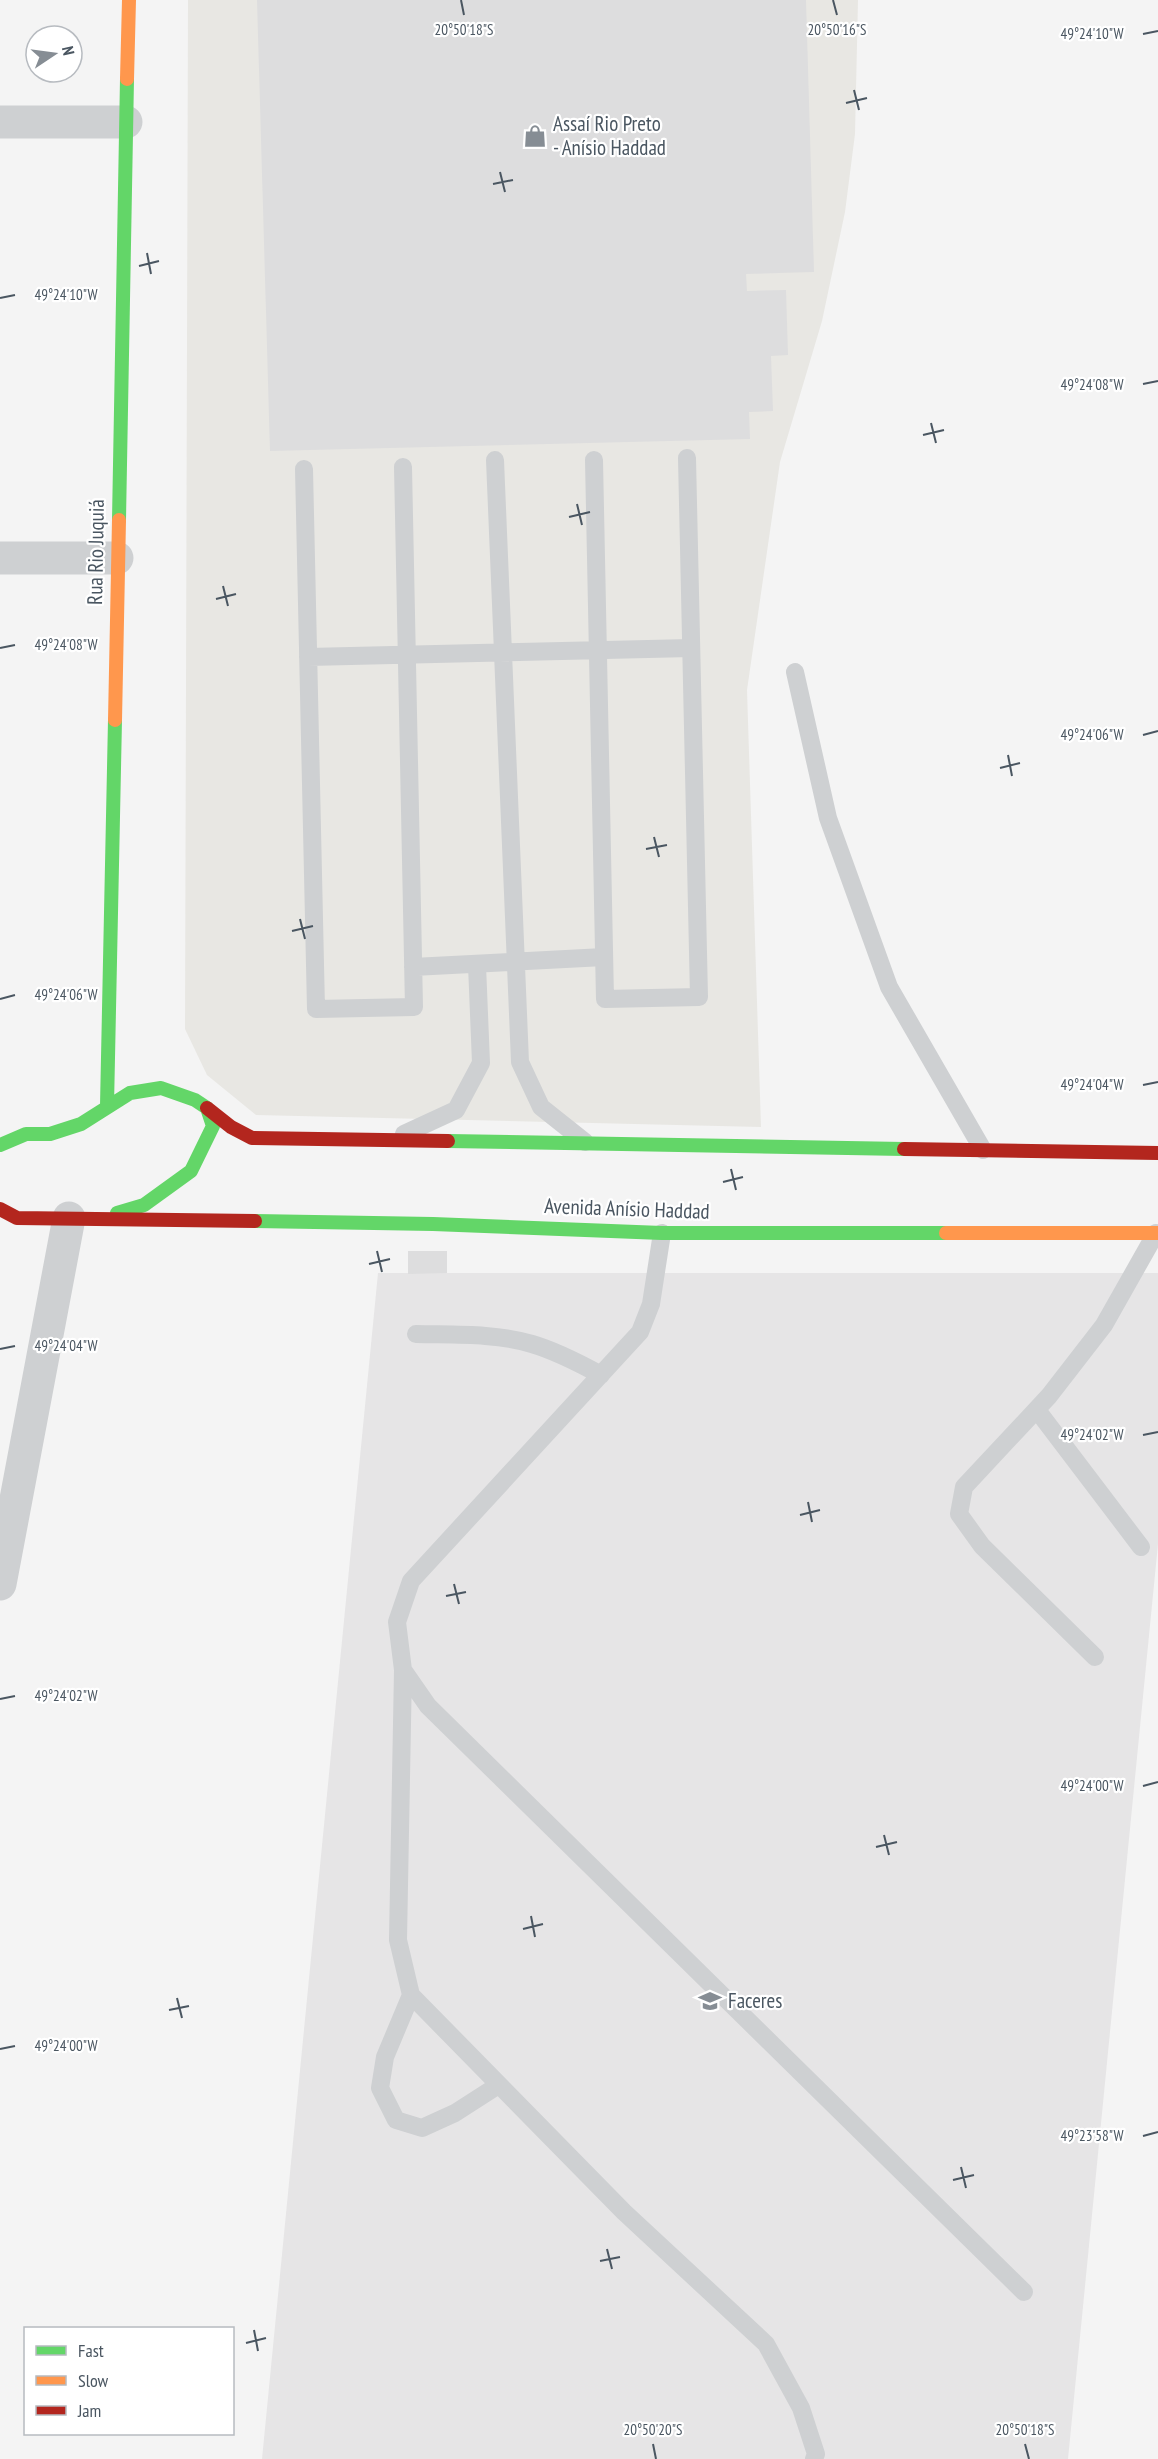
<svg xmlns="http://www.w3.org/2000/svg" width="1158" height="2459" font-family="'PT Sans Narrow',sans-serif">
<rect width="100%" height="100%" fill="#f4f4f4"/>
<!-- commercial -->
<path fill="#e8e7e3" d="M188,0H858L855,134L845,212L822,321L780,462L747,690L761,1127L256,1115L207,1075L185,1029Z"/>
<!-- education -->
<path fill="#e6e5e6" d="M378,1273H1158V1544L1068,2459H262Z"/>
<!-- building -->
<path fill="#ddddde" d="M257,0H806L814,272L746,274L747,291L786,290L788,355L771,356L773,411L749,412L750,439L270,451Z
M408,1251H447V1273L408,1274Z"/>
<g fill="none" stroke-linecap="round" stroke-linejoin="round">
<!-- lane -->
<path stroke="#ced0d2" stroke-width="18" d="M495,460L520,1062L541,1107L585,1142
M594,460L605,999L699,997L687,458
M304,469L316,1009L414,1007L403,467
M308,657L691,648
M795,672L828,818L889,987L983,1150
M413,967L604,957
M404,1134L456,1110L481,1063L477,965
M662,1233L651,1304L640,1332L411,1581L397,1622L403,1670L428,1706L1024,2292
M416,1334C454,1335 495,1333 532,1344C556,1351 579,1363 601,1375
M1037,1410L1141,1547
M1095,1657L982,1546L959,1514L964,1487L1049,1396L1104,1325L1156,1233
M403,1670L398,1940L411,1995L624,2212L766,2344L801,2408L816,2454L814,2459
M411,1995L385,2057L380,2088L396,2120L422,2128L455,2113L497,2086"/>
<!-- street -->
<path stroke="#ced0d2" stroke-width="33" d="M0,122H126
M0,558H117
M0,1584L69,1218"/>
<!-- fast -->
<path stroke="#63d668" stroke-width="14" d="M119,520L127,79
M107,1106L115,720
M448,1141L904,1149
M0,1145L26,1134H50L81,1124L130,1093L161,1088L195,1100L207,1108L213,1126L191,1171L144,1205L117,1213
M255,1221L433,1224L662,1233H946"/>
<!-- slow -->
<path stroke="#ff974d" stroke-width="14" d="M127,79L129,0
M115,720L119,520
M946,1233H1158"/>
<!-- jam -->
<path stroke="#b3261e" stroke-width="14" d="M207,1108L231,1127L252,1138L448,1141
M904,1149L1158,1153
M0,1209L17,1218L255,1221"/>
</g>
<!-- ticks -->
<path fill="none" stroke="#4a5661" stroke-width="2" d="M461,0L464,15M833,0L837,15M1143,34L1158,31M854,90L859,110M846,103L867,98M500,172L505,192M493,184L513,180M147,253L151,274M139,266L159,261M0,298L15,295M1143,384L1158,381M931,423L936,443M923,435L944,430M577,504L582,525M569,517L590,512M223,586L228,606M216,599L236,594M0,648L15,645M1143,735L1158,731M1008,755L1012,776M1000,768L1020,763M654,837L659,857M646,849L667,845M300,919L305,939M292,931L313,926M0,999L15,995M1143,1085L1158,1082M731,1169L736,1190M723,1182L743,1177M377,1251L382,1272M369,1264L390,1259M0,1349L15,1346M1143,1435L1158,1432M808,1502L812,1522M800,1515L820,1510M454,1584L459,1604M446,1596L466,1592M0,1699L15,1696M1143,1786L1158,1782M884,1835L889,1855M876,1847L897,1842M531,1916L535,1937M523,1929L543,1924M177,1998L182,2018M169,2010L189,2006M0,2049L15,2046M1143,2136L1158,2132M961,2167L966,2188M953,2180L974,2175M607,2249L612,2269M600,2261L620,2257M254,2330L258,2351M246,2343L266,2338M653,2444L656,2459M1025,2444L1029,2459"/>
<!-- icons -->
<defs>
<g id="shop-bare" transform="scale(1.8)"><path d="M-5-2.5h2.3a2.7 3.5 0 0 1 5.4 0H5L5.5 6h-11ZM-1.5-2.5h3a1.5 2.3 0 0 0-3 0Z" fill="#868d94" stroke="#fff" stroke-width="2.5" paint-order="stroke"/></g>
<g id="university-bare" transform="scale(1.8)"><path d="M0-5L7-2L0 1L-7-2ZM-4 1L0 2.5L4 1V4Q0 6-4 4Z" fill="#868d94" stroke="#fff" stroke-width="2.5" paint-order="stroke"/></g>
</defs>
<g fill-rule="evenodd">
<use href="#shop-bare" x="535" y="136"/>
<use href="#university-bare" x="710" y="2001"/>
</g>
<g text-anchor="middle" stroke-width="4.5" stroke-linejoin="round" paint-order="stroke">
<!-- poi labels -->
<g font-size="21" fill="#4a5661" stroke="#fff" text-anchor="start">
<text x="553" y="131">Assaí Rio Preto<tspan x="553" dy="24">- Anísio Haddad</tspan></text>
<text x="728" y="2008">Faceres</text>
</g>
<!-- street labels -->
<g font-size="21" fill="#4a5661" stroke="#fff">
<text transform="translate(96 552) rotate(-89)" y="7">Rua Rio Juquiá</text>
<text transform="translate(627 1209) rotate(2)" y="7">Avenida Anísio Haddad</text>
</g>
</g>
<g font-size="15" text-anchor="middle" fill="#4a5661" stroke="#fff" stroke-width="4.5" stroke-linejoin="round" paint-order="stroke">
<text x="464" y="35">20°50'18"S</text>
<text x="837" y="35">20°50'16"S</text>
<text x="1092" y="39">49°24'10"W</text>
<text x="66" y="300">49°24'10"W</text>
<text x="1092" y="390">49°24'08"W</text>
<text x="66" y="650">49°24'08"W</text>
<text x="1092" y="740">49°24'06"W</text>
<text x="66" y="1000">49°24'06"W</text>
<text x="1092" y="1090">49°24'04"W</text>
<text x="66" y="1351">49°24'04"W</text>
<text x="1092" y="1440">49°24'02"W</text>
<text x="66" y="1701">49°24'02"W</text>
<text x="1092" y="1791">49°24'00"W</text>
<text x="66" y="2051">49°24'00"W</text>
<text x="1092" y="2141">49°23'58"W</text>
<text x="653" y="2435">20°50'20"S</text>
<text x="1025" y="2435">20°50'18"S</text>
</g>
<!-- legend -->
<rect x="24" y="2327" width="210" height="108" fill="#ffffff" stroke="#b7bbc0" stroke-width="1.5"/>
<rect x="36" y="2346" width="30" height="9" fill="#63d668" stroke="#b7bbc0" stroke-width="1.5"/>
<text x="78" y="2357" font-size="18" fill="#4a5661">Fast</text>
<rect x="36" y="2376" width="30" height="9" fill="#ff974d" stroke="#b7bbc0" stroke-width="1.5"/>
<text x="78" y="2387" font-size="18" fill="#4a5661">Slow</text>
<rect x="36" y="2406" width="30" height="9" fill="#b3261e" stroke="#b7bbc0" stroke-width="1.5"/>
<text x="78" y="2417" font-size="18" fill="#4a5661">Jam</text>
<!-- north arrow -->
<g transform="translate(54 54) rotate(77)"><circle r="28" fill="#ffffff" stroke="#b7bbc0" stroke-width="1.5"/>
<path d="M0-4.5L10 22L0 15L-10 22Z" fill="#868d94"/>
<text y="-9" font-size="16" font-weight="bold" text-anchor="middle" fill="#4a5661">N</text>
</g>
</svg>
